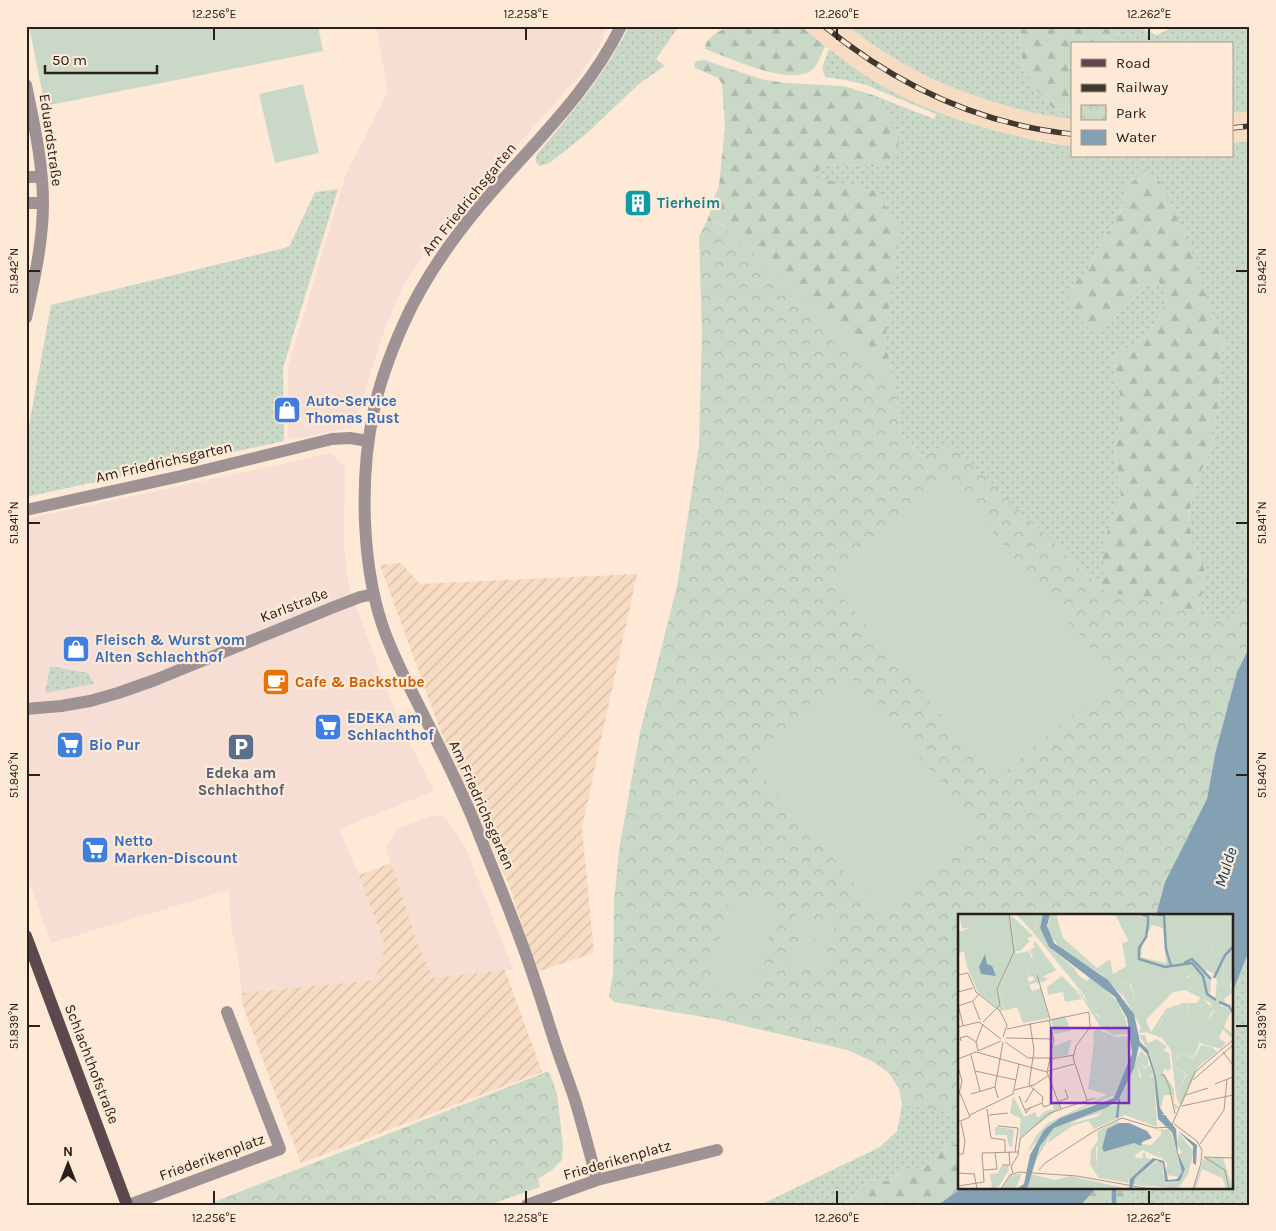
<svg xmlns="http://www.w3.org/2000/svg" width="1276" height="1231" font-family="Karla,sans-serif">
<defs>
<pattern id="industrial-furrows" width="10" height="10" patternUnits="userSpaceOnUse" patternTransform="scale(1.25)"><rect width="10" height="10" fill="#f7dcc3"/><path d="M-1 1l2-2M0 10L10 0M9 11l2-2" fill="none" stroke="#d4bca7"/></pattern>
<pattern id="grass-dots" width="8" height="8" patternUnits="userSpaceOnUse" patternTransform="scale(1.25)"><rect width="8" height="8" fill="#cad9c7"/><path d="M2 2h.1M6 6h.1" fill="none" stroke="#aebaaa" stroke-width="1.8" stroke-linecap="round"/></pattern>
<pattern id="forest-firs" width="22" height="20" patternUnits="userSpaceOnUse" patternTransform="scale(1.25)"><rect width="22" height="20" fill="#cad9c7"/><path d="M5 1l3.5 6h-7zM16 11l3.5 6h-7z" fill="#aebaaa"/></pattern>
<pattern id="park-crowns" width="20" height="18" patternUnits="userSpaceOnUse" patternTransform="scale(1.25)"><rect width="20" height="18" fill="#cad9c7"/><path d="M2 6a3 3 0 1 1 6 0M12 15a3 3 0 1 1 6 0" fill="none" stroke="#aebaaa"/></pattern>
</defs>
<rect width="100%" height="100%" fill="#fee9d6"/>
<!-- commercial -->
<path fill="#f6ded4" d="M376,26H608L599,47L578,77L432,242L404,284L384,331L353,427L288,440V367L346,174L388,91Z
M332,453L345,468L344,546L349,588L399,721L434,791L339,829L359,875L385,947L376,980L242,993L238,958L232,932L229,890L51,943L26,874V519Z
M436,815L445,817L465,846L513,970L432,978L422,954L386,849L398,828Z"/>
<!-- industrial -->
<path fill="url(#industrial-furrows)" d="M401,563L420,584L637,574L582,828L594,953L537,972L509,885L439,727L380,565Z
M391,863L417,941L432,978L505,970L542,1072L301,1163L243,1006L242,993L375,980L385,947L359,875Z"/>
<!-- built -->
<path fill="#f7dcc3" d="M801,26H848L861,36L895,59L938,81L979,98L1028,111L1072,119V146L1016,136L969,123L926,108L885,88L844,61L825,46Z
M1250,111V141L1232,143V113Z"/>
<!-- grass -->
<path fill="url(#grass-dots)" d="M629,26H679L656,59L665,66L639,84L585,135L557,157L550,163L540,166C534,162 535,158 538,153C572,113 606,73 629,26Z
M848,26H1020L1023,71L1053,108L1072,112V119C1057,117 1042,115 1027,111C962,96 900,68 848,26Z
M1121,26H1135L1157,35L1175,26H1250V111L1232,113V44H1116L1119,27Z
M829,49C847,63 866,77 886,88C923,109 963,122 1004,133C1026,138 1050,144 1072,146V156H1232V143L1250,141V646L1199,614L1205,570L1192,542L1189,512L1199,476L1212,447L1219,393L1223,342L1208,302L1127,187L1120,214L1104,237L1090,266L1069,290L1110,323L1138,292L1159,280L1167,302L1148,334L1112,359L1122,404L1115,449L1121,498L1103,542V590L952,447L921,456L900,432L895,385L885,341L890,295L815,178L821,164L878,167L895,127L873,95L934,119L936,114L866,85L846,80L825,77L822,68Z
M338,189L283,368L284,441L26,497V442L51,305L289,247L315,192Z
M50,666L88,673L94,684L45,693Z
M1250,948V1205H1134L1122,1191L1102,1187H1232V994Z
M960,1097V1144L948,1145L923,1169H906L889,1181L869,1179L850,1200L841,1205H760L880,1147L897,1131L902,1105L908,1098Z"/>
<!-- forest -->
<path fill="url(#forest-firs)" d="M728,26H801L825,46C821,54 819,64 812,70C789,87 730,58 705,49C705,37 720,32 728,26Z
M1020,26H1121L1119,27L1116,44H1072V112L1053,108L1042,97L1023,71Z
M705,60L724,67L765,80L787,83L843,86L873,95L895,127L899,141L894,161L878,167L822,164L815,178L863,187L876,192L899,227L885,341L895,385L897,402L721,224L707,221L719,186L725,127L722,84L718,78L695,68L694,65L696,61Z
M1145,170L1160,182L1193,254L1208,302L1223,342L1219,393L1212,447L1199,476L1189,512L1192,542L1205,570L1199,614L1214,632L1136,915L1103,590V542L1121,498L1115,449L1122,404L1112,359L1148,334L1167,302L1159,281L1138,292L1110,323L1091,332L1071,308L1069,290L1090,266L1104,237L1120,214L1127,187Z
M960,1144V1187H963L938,1205H841L850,1200L869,1179L889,1181L906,1169H923L948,1145Z
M1097,1187L1122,1191L1134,1205H1081Z"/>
<!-- park -->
<path fill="url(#park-crowns)" d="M707,221L721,224L895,385L900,432L921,456L952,446L1103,590L1233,622L1250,565V646L1237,672L1215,754L1207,799L1165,882L1156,915H960V1114L902,1105L899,1089L890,1074L872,1061L847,1050L715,1019L614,1002L609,996L613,975L614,902L619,850L640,732L677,586L699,445L702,334L699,236Z
M549,1071L557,1094L563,1145L562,1160L552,1170L538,1179L540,1187L489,1205H206Z"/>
<!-- pitch -->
<path fill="#cad9c7" d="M29,26H318L323,51L45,106Z
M303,84L319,153L275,163L259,94Z
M948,479L1116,678L996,779L828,580Z
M847,674L980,828L880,913L748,759Z
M731,895L777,907L754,995L708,984Z
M796,914L835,924L831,944L791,934Z
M789,942L829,952L824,972L784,962Z"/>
<!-- water -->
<path fill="#84a1b3" d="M1250,646V948L1232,994V915H1156L1165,882L1207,799L1215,754L1237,672Z
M963,1187H1097L1081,1205H938Z"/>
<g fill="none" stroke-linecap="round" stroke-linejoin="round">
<!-- stream -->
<path stroke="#84a1b3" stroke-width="4.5" d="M1114,1205V1187"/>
<!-- minor -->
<path stroke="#9e9295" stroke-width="12" d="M26,85C34,124 43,163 43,203C43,242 34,281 26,318
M26,177H41
M26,203H43
M26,510L181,476L332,439L350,438L368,441
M26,709L61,706L90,701L118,693L155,680L334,607L360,597L374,594
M597,1180C590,1154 583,1127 575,1100C569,1082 562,1064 556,1046C544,1009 533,972 519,936C506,900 491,865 477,829C459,783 436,740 414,696C404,677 395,658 387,638C361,572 359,478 374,410C380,381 391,352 403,325C422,282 449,243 479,207C528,148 587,96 621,26
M129,1205L280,1149L227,1012
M527,1205L597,1180L717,1150"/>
<!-- major -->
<path stroke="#5d484e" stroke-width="12" d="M26,936L127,1205"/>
<!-- rail casing -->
<g stroke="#41382f" stroke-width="5.5">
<path id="rail" d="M824,26C896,85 979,124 1072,134
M1232,128L1250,126"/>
</g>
<!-- rail -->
<use href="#rail" stroke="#fee9d6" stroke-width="4" stroke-dasharray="11" stroke-linecap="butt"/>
</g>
<!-- ticks -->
<path fill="none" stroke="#282019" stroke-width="2" d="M214,28V40M526,28V40M837,28V40M1149,28V40M28,271H40M1236,271H1248M28,523H40M1236,523H1248M28,775H40M1236,775H1248M28,1026H40M1236,1026H1248M214,1191V1204M526,1191V1204M837,1191V1204M1149,1191V1204"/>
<!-- icons -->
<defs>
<g id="building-square" transform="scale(1.4375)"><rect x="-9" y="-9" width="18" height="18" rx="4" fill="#0f9aa8" stroke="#fee9d6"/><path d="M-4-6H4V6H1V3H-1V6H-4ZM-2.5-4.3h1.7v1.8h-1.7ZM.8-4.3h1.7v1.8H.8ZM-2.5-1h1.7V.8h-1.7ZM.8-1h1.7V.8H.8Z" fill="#fff"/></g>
<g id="shop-square" transform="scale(1.4375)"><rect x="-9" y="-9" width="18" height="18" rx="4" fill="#3f7fe0" stroke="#fee9d6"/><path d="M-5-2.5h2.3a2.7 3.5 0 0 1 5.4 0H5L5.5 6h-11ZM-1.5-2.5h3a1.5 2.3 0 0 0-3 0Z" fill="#fff"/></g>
<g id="cafe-square" transform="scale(1.4375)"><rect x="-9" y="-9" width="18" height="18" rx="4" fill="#e8710a" stroke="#fee9d6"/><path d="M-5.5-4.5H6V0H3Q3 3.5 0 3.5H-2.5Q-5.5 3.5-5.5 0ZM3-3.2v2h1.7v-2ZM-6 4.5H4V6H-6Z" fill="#fff"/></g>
<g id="supermarket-square" transform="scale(1.4375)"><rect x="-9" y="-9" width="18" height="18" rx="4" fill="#3f7fe0" stroke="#fee9d6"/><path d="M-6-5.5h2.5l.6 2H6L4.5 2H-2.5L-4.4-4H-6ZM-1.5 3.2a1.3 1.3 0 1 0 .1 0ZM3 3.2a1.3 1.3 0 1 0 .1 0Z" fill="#fff"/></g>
<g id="parking-square" transform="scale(1.4375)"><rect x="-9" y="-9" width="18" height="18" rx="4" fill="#5c6f8a" stroke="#fee9d6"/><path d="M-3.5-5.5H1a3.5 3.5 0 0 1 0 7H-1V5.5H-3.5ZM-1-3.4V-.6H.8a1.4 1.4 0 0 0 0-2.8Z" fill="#fff"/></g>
</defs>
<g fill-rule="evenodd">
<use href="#building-square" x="638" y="203"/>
<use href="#shop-square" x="287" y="410"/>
<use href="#shop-square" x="76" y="649"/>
<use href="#cafe-square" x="276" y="682"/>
<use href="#supermarket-square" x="328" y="727"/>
<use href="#supermarket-square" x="70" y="745"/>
<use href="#parking-square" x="241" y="747"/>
<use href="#supermarket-square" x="95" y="850"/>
</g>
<g text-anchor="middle" stroke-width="4.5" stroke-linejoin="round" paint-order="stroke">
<!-- street labels -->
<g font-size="15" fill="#282019" stroke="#fee9d6">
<text transform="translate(51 140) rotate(82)" y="5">Eduardstraße</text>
<text transform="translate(469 199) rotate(-51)" y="5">Am Friedrichsgarten</text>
<text transform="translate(164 462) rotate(-13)" y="5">Am Friedrichsgarten</text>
<text transform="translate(294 605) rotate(-21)" y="5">Karlstraße</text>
<text transform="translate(482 805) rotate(66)" y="5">Am Friedrichsgarten</text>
<text transform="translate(92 1064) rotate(69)" y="5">Schlachthofstraße</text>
<text transform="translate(212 1157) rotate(-20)" y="5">Friederikenplatz</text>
<text transform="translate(617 1160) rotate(-16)" y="5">Friederikenplatz</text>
</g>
<!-- culture labels -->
<g font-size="15" font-weight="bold" fill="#0d838f" stroke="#fee9d6" text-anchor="start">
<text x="657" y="208">Tierheim</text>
</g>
<!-- shop labels -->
<g font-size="15" font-weight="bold" fill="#366cbe" stroke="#fee9d6" text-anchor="start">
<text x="306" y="406">Auto-Service<tspan x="306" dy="17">Thomas Rust</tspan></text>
<text x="95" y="645">Fleisch &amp; Wurst vom<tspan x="95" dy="17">Alten Schlachthof</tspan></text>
<text x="347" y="723">EDEKA am<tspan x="347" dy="17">Schlachthof</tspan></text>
<text x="89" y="750">Bio Pur</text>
<text x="114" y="846">Netto<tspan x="114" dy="17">Marken-Discount</tspan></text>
</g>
<!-- food labels -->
<g font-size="15" font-weight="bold" fill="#c56008" stroke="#fee9d6" text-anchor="start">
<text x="295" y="687">Cafe &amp; Backstube</text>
</g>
<!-- service labels -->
<g font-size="15" font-weight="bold" fill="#4e5e75" stroke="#fee9d6">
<text x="241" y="778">Edeka am<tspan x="241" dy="17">Schlachthof</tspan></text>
</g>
<!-- water labels -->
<g font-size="16" font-style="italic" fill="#06405b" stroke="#fee9d6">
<text transform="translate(1225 867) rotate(-72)" y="6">Mulde</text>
</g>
</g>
<!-- overview -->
<g transform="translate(958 914)">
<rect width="275" height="275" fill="#fee9d6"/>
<path d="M58,0H79L78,16L74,17ZM92,0H98L105,24L139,54L152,45L155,60L179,46L210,53L233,49L237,59L227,64L229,72L257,86L259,67L263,75L261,86L265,73L262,47L257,54L211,44L208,31L206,0H247L249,23L256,36L265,38L266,70L269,74L274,64L271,78L275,74V78L266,85L268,90L260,92L245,130L227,120L234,105L249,109L257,95L254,98L253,89L227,76L215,78L188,106L193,118L181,119L183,113L173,70L164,69L165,83L144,61L103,35L89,18ZM157,0H191L189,18L180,35L174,34ZM117,72L125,82L135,98L141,103L156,99L155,115H165L166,99L171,120L156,121L143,114ZM235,91L250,92L249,97L227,100L231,92ZM224,92L220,103L200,114L209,98ZM143,117L158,123L171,122L168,155L164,125L158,132H164L160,150L148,140V128L143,125L148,123ZM181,121H187L190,129L199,125L209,133L205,136L211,139L213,155L209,157L208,154L205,158L216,175V189L222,194L217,195L214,181H206L203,195L192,140ZM114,125L110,141L94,144L96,132ZM243,131L233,153L236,155L254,133L259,138L240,153L223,193L218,182L229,160L217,153L218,148L223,138L235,145ZM183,136L190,144V155L178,146ZM176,153H180L181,162L187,167L196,161L199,213L167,201L136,215L130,207L114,212L90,229L93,221L112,210L138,203L157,190L158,193ZM159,180L97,207L69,239L78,222L90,209L148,181ZM160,207L161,209L149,215L145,230L138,233V252L142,263L170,264V269L141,264L132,251L133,236L140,227L139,217ZM37,213L56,215L54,234L50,230L49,221H37ZM221,219L236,238L230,260L220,275L179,270L188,257L195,253L205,259L207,269L222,267L227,255L221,240L224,239L219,230ZM213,234L212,244L216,243L224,255L222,263L208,261L209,249L198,239L203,238L204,241ZM246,244L264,258L268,275L264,264L244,255L238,275H235Z" fill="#cad9c7"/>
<path d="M79,0H85L82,14L91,33L116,54L121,62L129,67L133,62L160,88L167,105L165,115L159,121L155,118V99L146,106L138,99L135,101L126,81L74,17L78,15ZM190,0H206L211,44H236L257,54L262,46L265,75L261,85L259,78L263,75L256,60L247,55L253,66L252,84L229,72L226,66L237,59L233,49L210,53L179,46L168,52L164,29L171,27L174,34L180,35L189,18ZM194,11L205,14L208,49L183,43L184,32ZM275,0V65L269,75L275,74L270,78L266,70L265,38L257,37L248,18L250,6ZM171,67L182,104L183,113L166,83L163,71ZM243,83L255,95L249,109L234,105L227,120L241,127V131L235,144L223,138L219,144L217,153L228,160L218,182L213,136L204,124L188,118H193L208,95L225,89H239ZM235,91L249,92V97L227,100L230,92ZM224,92L220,103H210L200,113L209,98ZM140,114L148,122L143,125L148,128V138L136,127L135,118ZM163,124L167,135V152L160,151L161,136L164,132H158ZM178,146L188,155L192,151L196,161L191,162L193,167L185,169L180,153H176ZM155,191L152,196L119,206L93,221L75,251L82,232L96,214ZM212,215L224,255L216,243L210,244L212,234L205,242L203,238H199L202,244L185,236L177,241L178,244H185L184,239H187L188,244L193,245L171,270L170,264L166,267L142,263L138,253L140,230H145L144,235L147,238L175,229L193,231L203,221V217L196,216ZM248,244H265L275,275H268L264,258L247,248ZM200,246L205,249V259L192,254L179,269L203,275L174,270L177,264Z" fill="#cad9c7" fill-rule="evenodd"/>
<path d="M21,0H52L58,38L40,75L46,96L43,97L20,78L8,50L6,37L8,36L9,15ZM275,0V36L257,37L249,23L247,1ZM136,127L160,150L168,152L169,147L170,150L157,183L130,175ZM55,182L66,203L77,198L80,204L87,197L96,195L94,190L100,188L103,193L61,225L63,205L52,199ZM50,251L51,256L41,272L34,275L32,260L40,259L43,252ZM64,259L58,275H44L52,262ZM72,260L97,266L112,262L171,275H69Z" fill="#cad9c7"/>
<path d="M1,0H21V4L11,13L4,15ZM52,0L75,22L69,24L72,27L62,37H58ZM77,27L98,56L85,63L91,65L85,68L78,69L75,62L71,63L67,47L75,44L72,36L77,33L75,30ZM56,58L58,67L69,63L71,69L76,65L77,69L71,71L74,77L83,74L91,104L65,109L59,93L47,97L40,75L48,59ZM104,62L118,76L124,85L107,88L105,78L90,81L89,73ZM260,92H268L273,97L266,113L275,120L272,123L265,115L261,124L268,129L263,135L244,130ZM243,131L254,133L236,155L233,153Z" fill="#cad9c7"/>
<path d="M9,15H13L8,36L0,40V18ZM71,37L74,45L67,47L71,63L58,67L55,58L48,59L56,40ZM107,102L113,117L96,120L93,105ZM233 115a7 7 0 1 1 14 0a7 7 0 1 1-14 0ZM218 149a7 7 0 1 1 14 0a7 7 0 1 1-14 0ZM145 152a7 7 0 1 1 14 0a7 7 0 1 1-14 0Z" fill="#cad9c7"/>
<path d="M85,0H92L89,12L96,29L150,66L176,100L182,128L190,136L198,163L202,194L206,200H202L207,201L218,215L220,239L227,255L222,267L207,268L205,249L198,246L177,264L174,275H171L172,265L195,244L206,247L210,266L219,265L224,258L214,218L200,205L196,161L189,140L181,132L176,154L161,185L150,193L96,214L82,232L69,275H58L66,270L72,241L86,216L102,204L156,184L174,139L169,104L157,83L91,33L82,14ZM27,40L29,50L34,52L38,62L23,60L21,53ZM161,209H171L189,217L194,224L184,228L183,232L176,229L146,238L144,234L149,215ZM220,217L239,231L238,251L235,249V232Z" fill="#84a1b3"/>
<path fill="none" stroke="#84a1b3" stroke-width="2.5" d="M183,0L190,2V10L188,23L181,34V45L207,53L234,49L245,62L249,80L258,86M194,0L206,1L208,35L213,52M226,49L234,45L253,65M256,64L267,41L275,33M261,88L271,92L275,99M159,204L161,185"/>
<path fill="none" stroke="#a8998a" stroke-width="1" d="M0,61L10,59L18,78L42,97L49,111L45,123M79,61L92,105M0,78L15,74M15,88L22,106M0,91L5,111M0,92L15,87L21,80M21,108L43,125M25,108L42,91L39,75L56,38L51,0M72,109L76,136L71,171L85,183L84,189M0,113L21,108M49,115L131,98L132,113L118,132L115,144L129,186M48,124L96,125M3,127L2,124L9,122L18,128L20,137M18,128L25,110M47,128L70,144H92M20,137L43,127M265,138L275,151M13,141L22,177M0,145L18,138L89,158L103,195L90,200L62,225L60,241L53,253L55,259M93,145L116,141M0,153L4,167L0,184M17,157L58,166M90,157L116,150M89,158L96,126L91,106M203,161H206L211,172L217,200M235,166L275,131M257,170L275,163M56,176L76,171L91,161M13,180L37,173M228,181L250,174M61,182L68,199L73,193M40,184L37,173L45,128M67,189L76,174M84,189L86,193L110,184L107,175M224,192L275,181M29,195L33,224L47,226V238M103,195L137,184M67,196L84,189M12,201L55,180L61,150M31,201L50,199M0,208L12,203L2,179M216,210L239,227L244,236L243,249L235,275M40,212L60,214L57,238M242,230L266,196L269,165M0,240H5L7,227L3,208M246,243L267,256L271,275M246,243L275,244M44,251H52L51,238M25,256L39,255L37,238M81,256L87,249L138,216L164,204L197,214L213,213L237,158L275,126M0,259L16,260M16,259L19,275M0,272L26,268L24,239L60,238M43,275L52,261L61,258L119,262L192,275"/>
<path fill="#7b2cbf" fill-opacity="0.15" stroke="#7b2cbf" stroke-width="2.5" d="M93,114H171V189H93Z"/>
<rect width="275" height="275" fill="none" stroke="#282019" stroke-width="2.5"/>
</g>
<!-- border -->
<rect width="1276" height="1231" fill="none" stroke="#fee9d6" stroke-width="55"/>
<!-- legend -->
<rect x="1071" y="42" width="162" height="115" fill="#fee9d6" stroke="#a8998a"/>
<rect x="1081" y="59" width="25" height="8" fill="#5d484e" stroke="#a8998a"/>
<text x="1116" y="68" font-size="15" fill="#282019">Road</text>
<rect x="1081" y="84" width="25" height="8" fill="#41382f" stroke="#a8998a"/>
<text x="1116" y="92" font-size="15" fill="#282019">Railway</text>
<rect x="1081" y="105" width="25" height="15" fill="url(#park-crowns)" stroke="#a8998a"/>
<text x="1116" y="118" font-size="15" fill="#282019">Park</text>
<rect x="1081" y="130" width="25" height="15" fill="#84a1b3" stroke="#a8998a"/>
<text x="1116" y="142" font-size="15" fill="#282019">Water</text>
<!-- north arrow -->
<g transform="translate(68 1164)" stroke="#fee9d6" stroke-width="4" paint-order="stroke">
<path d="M0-4L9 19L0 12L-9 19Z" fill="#282019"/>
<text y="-8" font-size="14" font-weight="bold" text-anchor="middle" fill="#282019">N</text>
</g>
<!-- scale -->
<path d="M45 65v8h112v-8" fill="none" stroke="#282019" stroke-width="2.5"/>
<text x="52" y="65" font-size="15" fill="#282019" stroke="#fee9d6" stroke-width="4" paint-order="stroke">50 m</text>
<rect x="28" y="28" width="1220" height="1176" fill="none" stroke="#282019" stroke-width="2"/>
<g font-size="12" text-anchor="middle" fill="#282019">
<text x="214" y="18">12.256°E</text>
<text x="526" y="18">12.258°E</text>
<text x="837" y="18">12.260°E</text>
<text x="1149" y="18">12.262°E</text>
<text transform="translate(14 271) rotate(-90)" y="4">51.842°N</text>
<text transform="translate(1262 271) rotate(-90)" y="4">51.842°N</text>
<text transform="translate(14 523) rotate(-90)" y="4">51.841°N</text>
<text transform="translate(1262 523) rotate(-90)" y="4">51.841°N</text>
<text transform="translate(14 775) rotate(-90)" y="4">51.840°N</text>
<text transform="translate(1262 775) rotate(-90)" y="4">51.840°N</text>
<text transform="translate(14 1026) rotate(-90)" y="4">51.839°N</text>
<text transform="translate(1262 1026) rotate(-90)" y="4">51.839°N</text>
<text x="214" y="1222">12.256°E</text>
<text x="526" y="1222">12.258°E</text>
<text x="837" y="1222">12.260°E</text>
<text x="1149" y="1222">12.262°E</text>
</g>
</svg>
